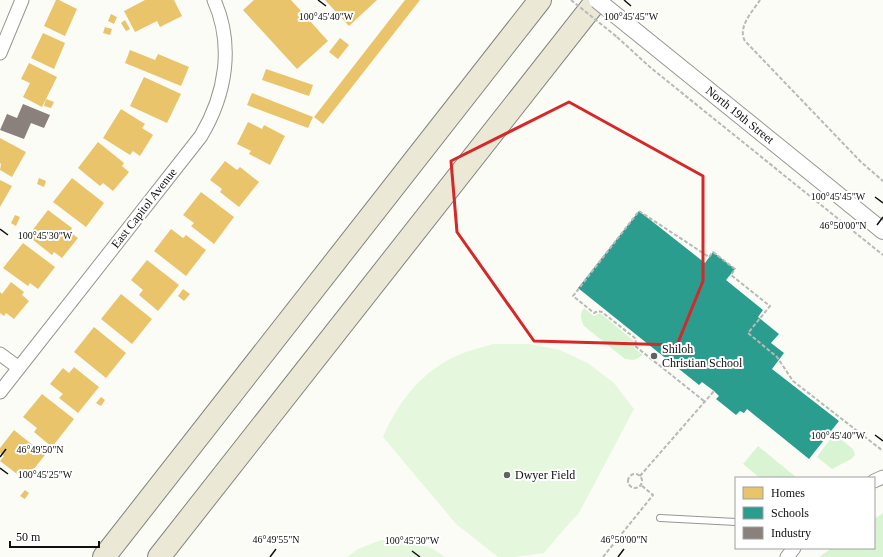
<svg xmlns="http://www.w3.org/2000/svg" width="883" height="557" font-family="'Times New Roman',serif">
<rect width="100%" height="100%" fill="#fbfcf5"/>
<!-- green -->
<path fill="#d8f4d3" d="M584,308L594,316L600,313L634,341V348L643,355L634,360L625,359L584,326C581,320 579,314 584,308Z
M834,434L853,449L855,455L851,459L832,469L817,457Z
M758,446L797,478H760L743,464Z
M883,513V557H819L832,548H874V519Z"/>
<!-- pitch -->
<path fill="#e5f8dd" d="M493,344H530L560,350L588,363L614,383L634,409L579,513L566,527L544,553L515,557H498L456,524L383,437C400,398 425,367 466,352C475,349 484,347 493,344Z
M381,540C407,540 424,541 445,557H347L358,549Z"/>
<!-- homes -->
<path fill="#e9c46a" d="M56,0H59L77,9L65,36L44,26Z
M145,0H174L182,16L160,27L157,21L135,32L124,11Z
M254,0H291L328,41L297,69L243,10Z
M325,0H377L349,26Z
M405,0H420L323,124L314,117Z
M111,14L117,17L114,24L108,21Z
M125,20L130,29L126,31L121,23Z
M105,27L112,29L110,35L103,33Z
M43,33L65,43L54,69L31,58Z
M340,38L349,45L338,59L329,52Z
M130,50L155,60L158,54L189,67L181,86L125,63Z
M29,63L57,77L42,107L23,97L30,83L21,79Z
M266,69L313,85L309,96L262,80Z
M144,77L181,94L167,123L130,106Z
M252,93L313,117L308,128L247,105Z
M46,99L54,102L51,108L44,106Z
M121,109L145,124L142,128L153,135L140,156L133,151L130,155L103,138Z
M248,122L262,129L264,125L285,136L270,165L249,154L251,151L237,144Z
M0,138L26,152L12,177L0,170L1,164L0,163Z
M98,142L124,163L122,166L129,172L113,191L103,183L100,186L78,168Z
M225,161L237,170L240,167L259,182L239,207L220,192L222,189L210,180Z
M39,178L46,181L44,187L37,184Z
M72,178L104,203L86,227L53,202Z
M0,180L12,186L0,207Z
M201,192L234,217L214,244L191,226L194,223L183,215Z
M48,210L72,228L70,232L78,238L62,258L54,252L52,255L28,236Z
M15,215L20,217L16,226L11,223Z
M171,229L183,238L186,235L206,250L186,276L154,251Z
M23,243L55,267L38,289L30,283L28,286L3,268Z
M147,260L179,285L158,311L139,295L143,290L131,280Z
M11,282L24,292L22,295L29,301L14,319L6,313L4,316L0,313V292L2,294Z
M183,289L190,294L184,301L178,296Z
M121,294L152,319L132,344L101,319Z
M94,327L126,353L106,378L74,352Z
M74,367L99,387L78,413L59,398L63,394L50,384L63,368L69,373Z
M42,394L74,419L52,447L34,432L37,428L23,417Z
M101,397L105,400L101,406L96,403Z
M14,430L45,455L25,480L0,461L4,456L0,453V448Z
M25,490L29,493L25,499L20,496Z"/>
<!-- schools -->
<path fill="#2a9d8f" d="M639,211L705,263L713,252L735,269L726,280L763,310L758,317L779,334L771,343L784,353L772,369L839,421L809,459L747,409L744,413L740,411L736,415L716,399L719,396L714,391L702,382L699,385L578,288Z"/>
<!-- industry -->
<path fill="#8a817c" d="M23,104L50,115L44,128L31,123L24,139L0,130L7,114L17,118Z"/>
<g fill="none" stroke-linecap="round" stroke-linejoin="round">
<!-- service casing -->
<g stroke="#969693" stroke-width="8">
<path id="service" d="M660,518L736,522"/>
</g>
<!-- minor casing -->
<g stroke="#969693" stroke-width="15">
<path id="minor" d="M0,53L22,0
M0,354L19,368
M0,392L201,136C226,94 234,45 214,0
M874,481L883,477
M787,557L794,548"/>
</g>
<!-- tertiary casing -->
<g stroke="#969693" stroke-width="18">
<path id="tertiary" d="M628,25L883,231"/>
</g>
<!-- motorway casing -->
<g stroke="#838480" stroke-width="24">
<path id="motorway" d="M104,557L540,0
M159,557L597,0"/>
</g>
<!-- path -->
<path stroke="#b9b9b8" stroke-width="2" stroke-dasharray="4 2" stroke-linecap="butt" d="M760,0C753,11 737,27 745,41L861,162L883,181
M617,37L651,68L883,255
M704,401L635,346L636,339L602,312L598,311L594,313L573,296L639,211L709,257L713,252L735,269L731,275L770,306L748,333L777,357L793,381L883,451
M628 481a7 7 0 1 1 14 0a7 7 0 1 1-14 0Z
M640,476L714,391
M603,557L653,495L641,485"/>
<!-- service -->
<use href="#service" stroke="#fefffe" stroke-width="6"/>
<!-- minor -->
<use href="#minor" stroke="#fefffe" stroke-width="13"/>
<!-- tertiary -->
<use href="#tertiary" stroke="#fefffe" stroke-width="16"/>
<!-- motorway -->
<use href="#motorway" stroke="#ebe8d6" stroke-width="22"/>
<!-- tertiary-bridge casing -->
<g stroke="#969693" stroke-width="18" stroke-linecap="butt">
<path id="tertiary-bridge" d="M597,0L628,25"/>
</g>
<!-- path-bridge -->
<path stroke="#b9b9b8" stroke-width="2" stroke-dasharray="4 2" stroke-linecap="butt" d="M571,0L617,37"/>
<!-- tertiary-bridge -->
<use href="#tertiary-bridge" stroke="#fefffe" stroke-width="16"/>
</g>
<!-- marked area -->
<path fill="none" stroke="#d62828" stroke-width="3" stroke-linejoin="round" d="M569,102L703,176V281L677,345L534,341L457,232L451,161Z"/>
<!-- ticks -->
<path fill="none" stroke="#101010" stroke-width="1.5" d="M318,0L326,6M624,0L631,6M875,197L883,203M877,225L883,217M0,229L8,235M875,435L883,441M0,457L6,449M0,468L8,474M412,551L420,557M270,557L276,549M618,557L624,549"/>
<!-- markers -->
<g fill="#626360" stroke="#fff" stroke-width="1.5">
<circle cx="654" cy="356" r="4"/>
<circle cx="507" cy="475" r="4"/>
</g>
<g text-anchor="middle" stroke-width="4" stroke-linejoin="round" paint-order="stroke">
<!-- street labels -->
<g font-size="12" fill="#101010" stroke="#fff">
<text transform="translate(740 115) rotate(39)" y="4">North 19th Street</text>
<text transform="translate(144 208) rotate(-52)" y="4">East Capitol Avenue</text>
</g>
<!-- poi labels -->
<g font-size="12" fill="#101010" stroke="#fff" text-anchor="start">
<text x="662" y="353">Shiloh<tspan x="662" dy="14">Christian School</tspan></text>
<text x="515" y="479">Dwyer Field</text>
</g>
</g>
<g font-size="10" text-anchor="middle" fill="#101010" stroke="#fff" stroke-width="4" stroke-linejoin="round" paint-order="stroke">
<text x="326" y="20">100°45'40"W</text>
<text x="631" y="20">100°45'45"W</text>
<text x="838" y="200">100°45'45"W</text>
<text x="843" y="229">46°50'00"N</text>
<text x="45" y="239">100°45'30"W</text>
<text x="838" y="439">100°45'40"W</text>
<text x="40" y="453">46°49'50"N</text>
<text x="45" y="478">100°45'25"W</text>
<text x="276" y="543">46°49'55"N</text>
<text x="624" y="543">46°50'00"N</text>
<text x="412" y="544">100°45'30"W</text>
</g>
<!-- legend -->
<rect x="735" y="477" width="140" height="72" fill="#ffffff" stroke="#9f9f9f"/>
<rect x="743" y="487" width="20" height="12" fill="#e9c46a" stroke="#9f9f9f"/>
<text x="771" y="497" font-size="12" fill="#101010">Homes</text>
<rect x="743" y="507" width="20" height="12" fill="#2a9d8f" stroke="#9f9f9f"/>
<text x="771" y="517" font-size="12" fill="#101010">Schools</text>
<rect x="743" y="527" width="20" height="12" fill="#8a817c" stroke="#9f9f9f"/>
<text x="771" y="537" font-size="12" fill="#101010">Industry</text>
<!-- scale -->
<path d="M10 541v6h89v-6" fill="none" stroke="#101010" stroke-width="2"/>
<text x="16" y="541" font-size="12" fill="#101010" stroke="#ffffff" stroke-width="3" paint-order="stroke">50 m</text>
</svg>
